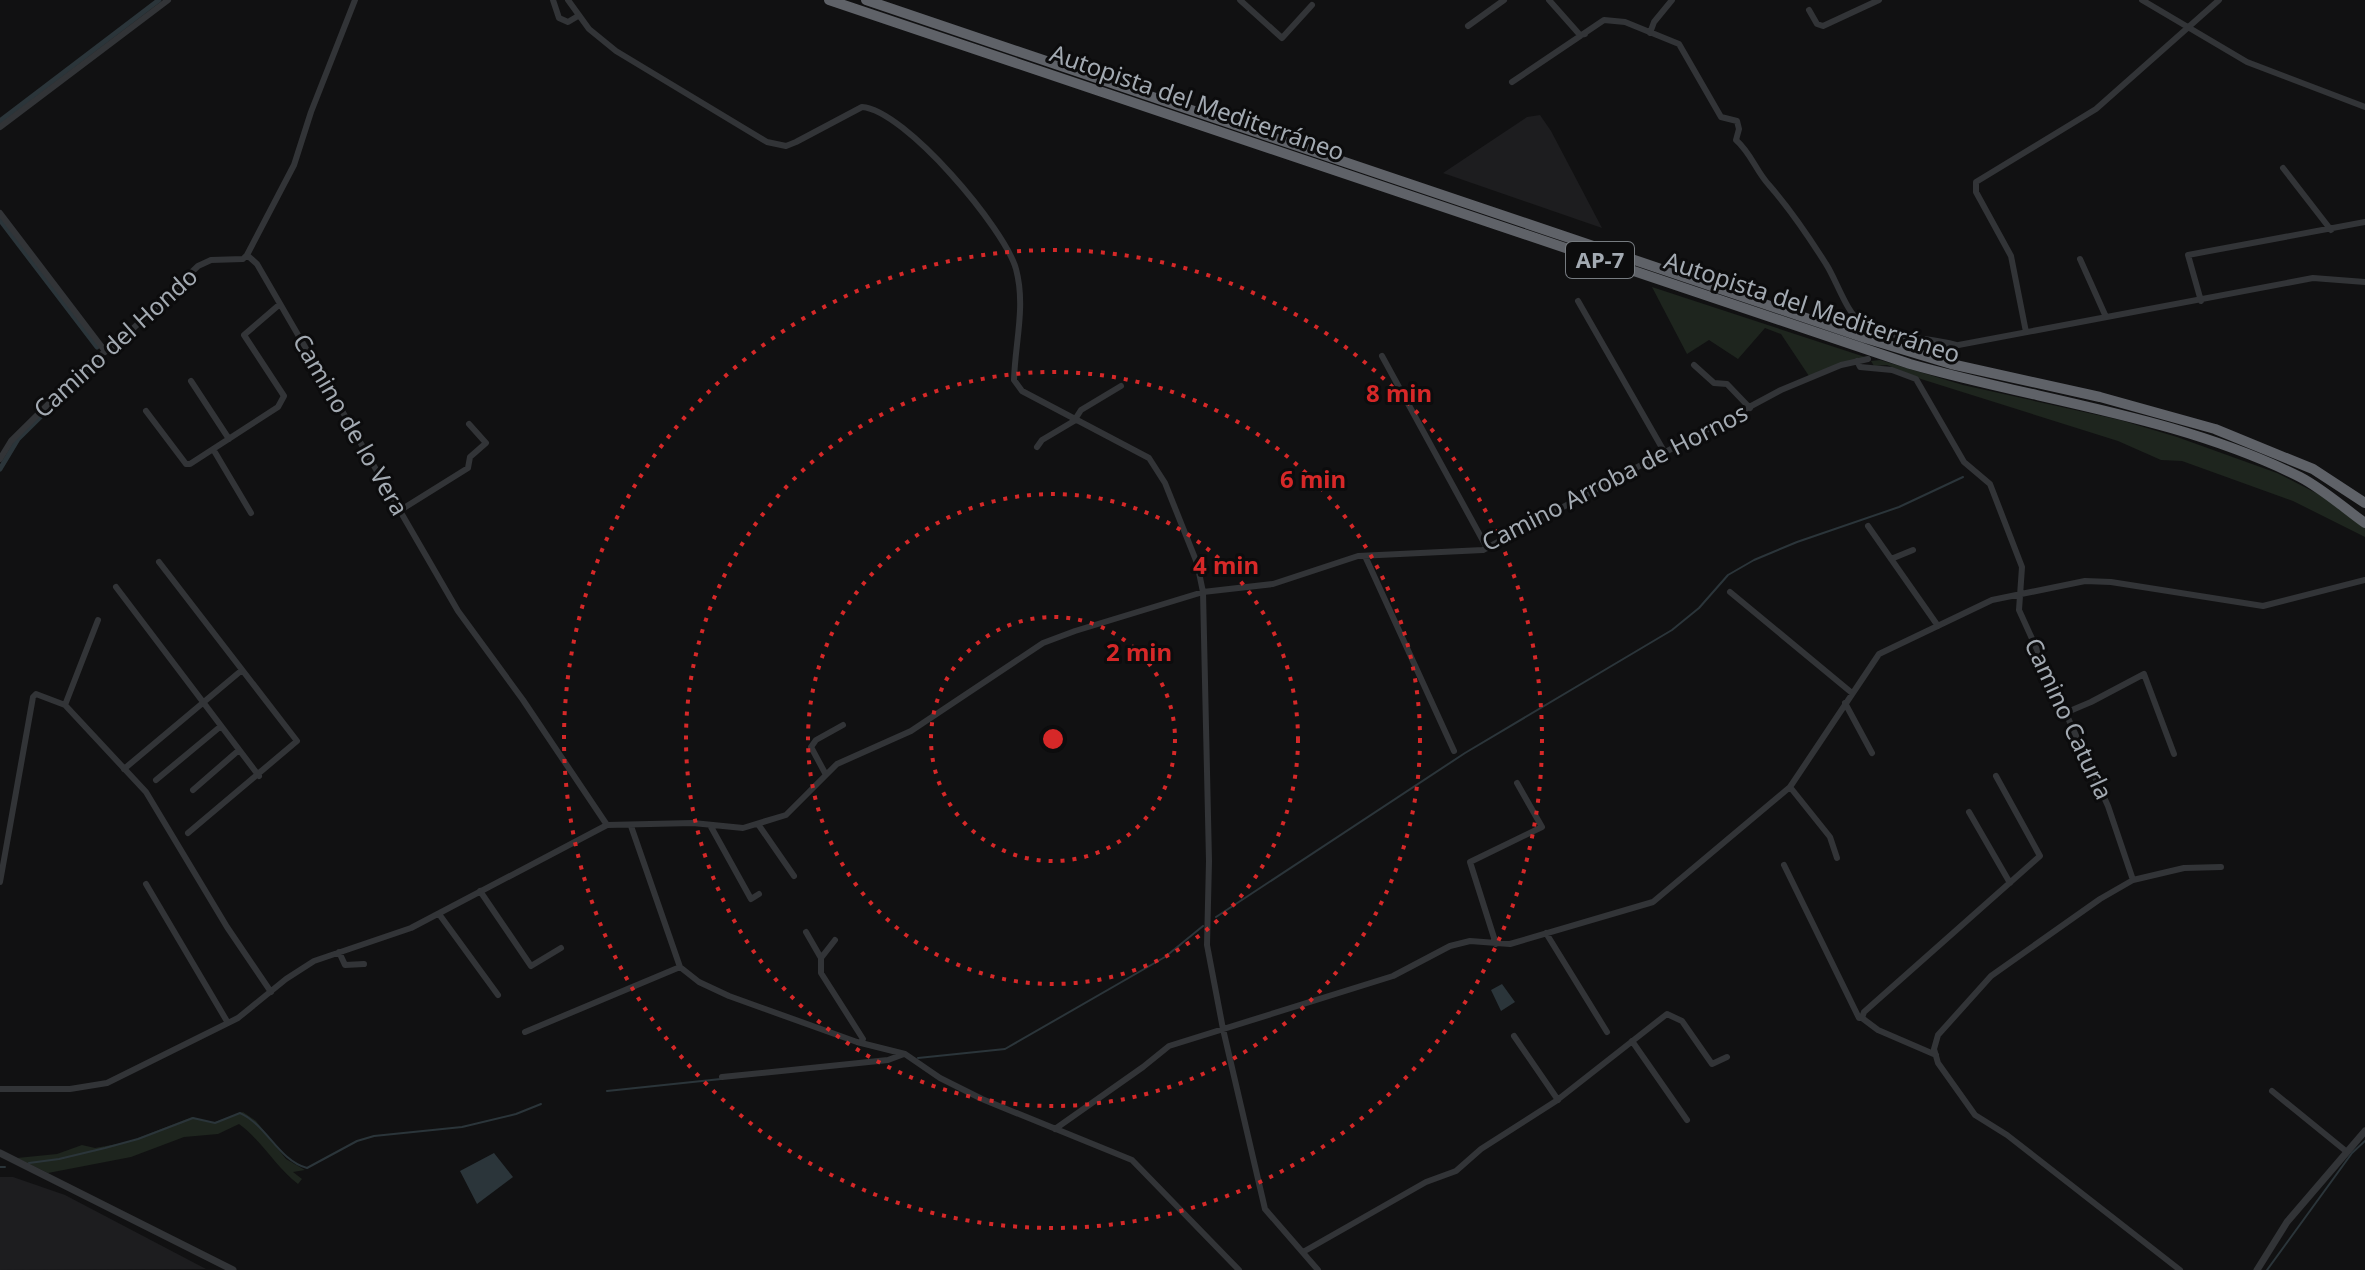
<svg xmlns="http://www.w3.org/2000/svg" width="2365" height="1270" font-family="'Noto Sans',sans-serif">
<rect width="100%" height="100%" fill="#111112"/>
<!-- built -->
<path fill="#1d1d1f" d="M1540,115L1551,131L1602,228L1443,173L1527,117Z
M0,1177H13L65,1195L206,1269L0,1270Z"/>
<!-- green -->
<path fill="#1e251e" d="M1652,287L1865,357L1809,376L1781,334L1765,328L1738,359L1709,340L1687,354Z
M1880,360L1963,385L2120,420L2177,437L2277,473L2322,496L2365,525V537L2293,501L2182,461L2161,460L2118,441L1921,379L1887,365L1874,366L1871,361Z
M243,1112L256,1121L286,1159L305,1170L293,1172L302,1179L298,1184C275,1166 262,1141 239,1124L218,1134L184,1137L131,1157L48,1173L17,1158L57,1154L82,1145L95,1148L128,1142L192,1117L212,1123Z"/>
<!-- water -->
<path fill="#2b353a" d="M1502,984L1515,1002L1501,1011L1491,990Z
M494,1153L513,1177L477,1204L460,1171Z"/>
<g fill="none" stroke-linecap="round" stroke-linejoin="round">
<!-- stream -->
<path stroke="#2b353a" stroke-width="2" d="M1216,917L1465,753L1672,630L1699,608L1728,575L1754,560L1797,542L1899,507L1963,477
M918,1058L1005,1049L1165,957L1203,926
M607,1091L721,1079
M29,1163L59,1159L105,1148L138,1139L193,1118L215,1123L240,1113C267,1125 278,1160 307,1168L357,1141L374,1136L462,1127L516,1114L541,1104
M0,1167H5
M2267,1270L2352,1153L2365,1141"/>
<!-- canal -->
<path stroke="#2b353a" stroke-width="5" d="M0,121L159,0
M0,220L97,347
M0,469L18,439L99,359"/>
<!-- minor -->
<path stroke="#323437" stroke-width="6" d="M553,0L559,18L568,22L578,16
M568,0L589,29L616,51L767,142L786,146L796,142L862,107C905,110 1005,229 1016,269C1026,306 1015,343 1014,380L1022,391L1149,458L1165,483L1197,563L1203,592L1209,861L1207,945L1223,1029L1265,1209L1318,1270
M1240,0L1282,38L1312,5
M1549,0L1580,35L1585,34
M2142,0L2247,62L2365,107
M1809,10L1817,24L1823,26L1879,0
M1468,26L1504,0
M1650,33L1654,22L1672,0
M1512,82L1604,20L1625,22L1679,44L1721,117L1737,121L1739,129L1736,140C1751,153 1756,171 1769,185C1790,209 1809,237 1826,264C1836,279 1847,314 1861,322C1889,340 1925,336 1956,345
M0,127L168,0
M2283,168L2331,230
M0,213L105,351
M247,255L257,264L458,611L523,700L607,825
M247,255L294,165L311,112L355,0
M2080,259L2106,317
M1578,301L1665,453
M2201,301L2188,255L2365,222
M2026,332L2011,256L1976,192V182L2096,109L2219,0
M1932,350L2313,278L2365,282
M1382,356L1487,548
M1857,361L1860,367L1892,370L1916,379L1964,462L1990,484L2022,567L2019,610L2108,806L2133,880L2100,899L1991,976L1938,1035L1934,1049L1938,1063L1975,1115L2007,1135L2180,1270
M1694,365L1714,383L1727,384L1750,408
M191,381L229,439
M146,411L186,464H190L278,407L284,396L244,335L280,304
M1037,447L1042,440L1074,421L1081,410L1121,386
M213,449L251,513
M0,459L11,441L93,360L118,343L198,266L211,260L243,259L247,255
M399,511L468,468L470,457L486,443L469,424
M1868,526L1938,626
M1365,556L1454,751
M1891,559L1913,550
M159,562L297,741L188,833
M116,587L259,776
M1730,592L1852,693
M98,620L65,705L146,792L227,927L271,992
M1845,703L1872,753
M2065,713L2091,702L2144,674L2174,754
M124,769L242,670
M825,773L811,747L816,740L843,725
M156,780L221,726
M1790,787L1830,837L1837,858
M193,790L239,750
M1969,812L2010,883
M758,824L794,876
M710,825L751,899L759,894
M631,826L680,967L699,982L729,996L857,1042L905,1054L940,1078L982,1099L1132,1160L1239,1270
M1784,865L1859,1018H1862
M2133,880L2184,868L2221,867
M0,882L33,697L36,694L65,705
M146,884L228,1023
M480,891L531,966L561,948
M439,914L498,995
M806,932L821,958V973L863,1039L861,1043
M1546,933L1607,1032
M1496,944L1470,862L1542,827L1517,783
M339,952L345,965L364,964
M821,958L835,940
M525,1032L680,967
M1514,1036L1558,1100
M1632,1041L1687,1120
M1936,1055L1878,1030L1862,1018L1864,1012L2040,856L1996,776
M722,1077L888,1060L904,1054
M0,1089H70L107,1083L238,1018L286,979L314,961L411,928L607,825L693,823L743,828L786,815L837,764L911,731L1043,643L1075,631L1203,592L1273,584L1358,556L1483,550L1781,390L1841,365L1868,359
M2272,1091L2347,1152
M1055,1129L1143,1067L1169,1046L1393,976L1450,946L1470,941L1510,944L1653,902L1790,787L1879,654L1992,600L2085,581L2111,582L2263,606L2365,580
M1303,1252L1426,1182L1456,1171L1481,1149L1556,1101L1667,1014L1682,1021L1712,1064L1727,1057"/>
<!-- tertiary -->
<path stroke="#323437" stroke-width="7" d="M0,1153L233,1270
M2257,1270L2287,1222L2365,1131"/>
<!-- motorway -->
<path stroke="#5f6268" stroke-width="10" d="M829,0L1910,364C2040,401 2178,416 2300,477C2323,489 2344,508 2365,523
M866,0L1865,338L1951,364L2100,397L2215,429L2313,469L2365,503"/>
</g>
<!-- distance rings -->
<g fill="none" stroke="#d62828" stroke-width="4" stroke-dasharray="4 8">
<circle cx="1053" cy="739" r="122"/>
<circle cx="1053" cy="739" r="245"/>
<circle cx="1053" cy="739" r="367"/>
<circle cx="1053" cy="739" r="489"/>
</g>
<g text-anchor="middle" stroke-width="6" stroke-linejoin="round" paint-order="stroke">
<!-- shield labels -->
<rect fill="#0c0c0d" stroke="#767b80" stroke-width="2" x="1566" y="242" width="68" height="36" rx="6"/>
<g font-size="22" font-weight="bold" fill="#a3aab2">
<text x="1600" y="268">AP-7</text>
</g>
<!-- street labels -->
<g font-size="24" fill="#a3aab2" stroke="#0c0c0d">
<text transform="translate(1197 103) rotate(19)" y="8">Autopista del Mediterráneo</text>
<text transform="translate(1812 308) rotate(18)" y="8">Autopista del Mediterráneo</text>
<text transform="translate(116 343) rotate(-42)" y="8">Camino del Hondo</text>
<text transform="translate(350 425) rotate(60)" y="8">Camino de lo Vera</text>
<text transform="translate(1615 478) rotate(-27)" y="8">Camino Arroba de Hornos</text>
<text transform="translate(2068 719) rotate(65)" y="8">Camino Caturla</text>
</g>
</g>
<circle cx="1053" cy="739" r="12" fill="#d62828" stroke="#0c0c0d" stroke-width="4"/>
<g font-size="24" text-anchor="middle" font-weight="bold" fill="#d62828" stroke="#0c0c0d" stroke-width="6" stroke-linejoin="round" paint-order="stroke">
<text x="1399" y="402">8 min</text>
<text x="1313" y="488">6 min</text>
<text x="1226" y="574">4 min</text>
<text x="1139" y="661">2 min</text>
</g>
</svg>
